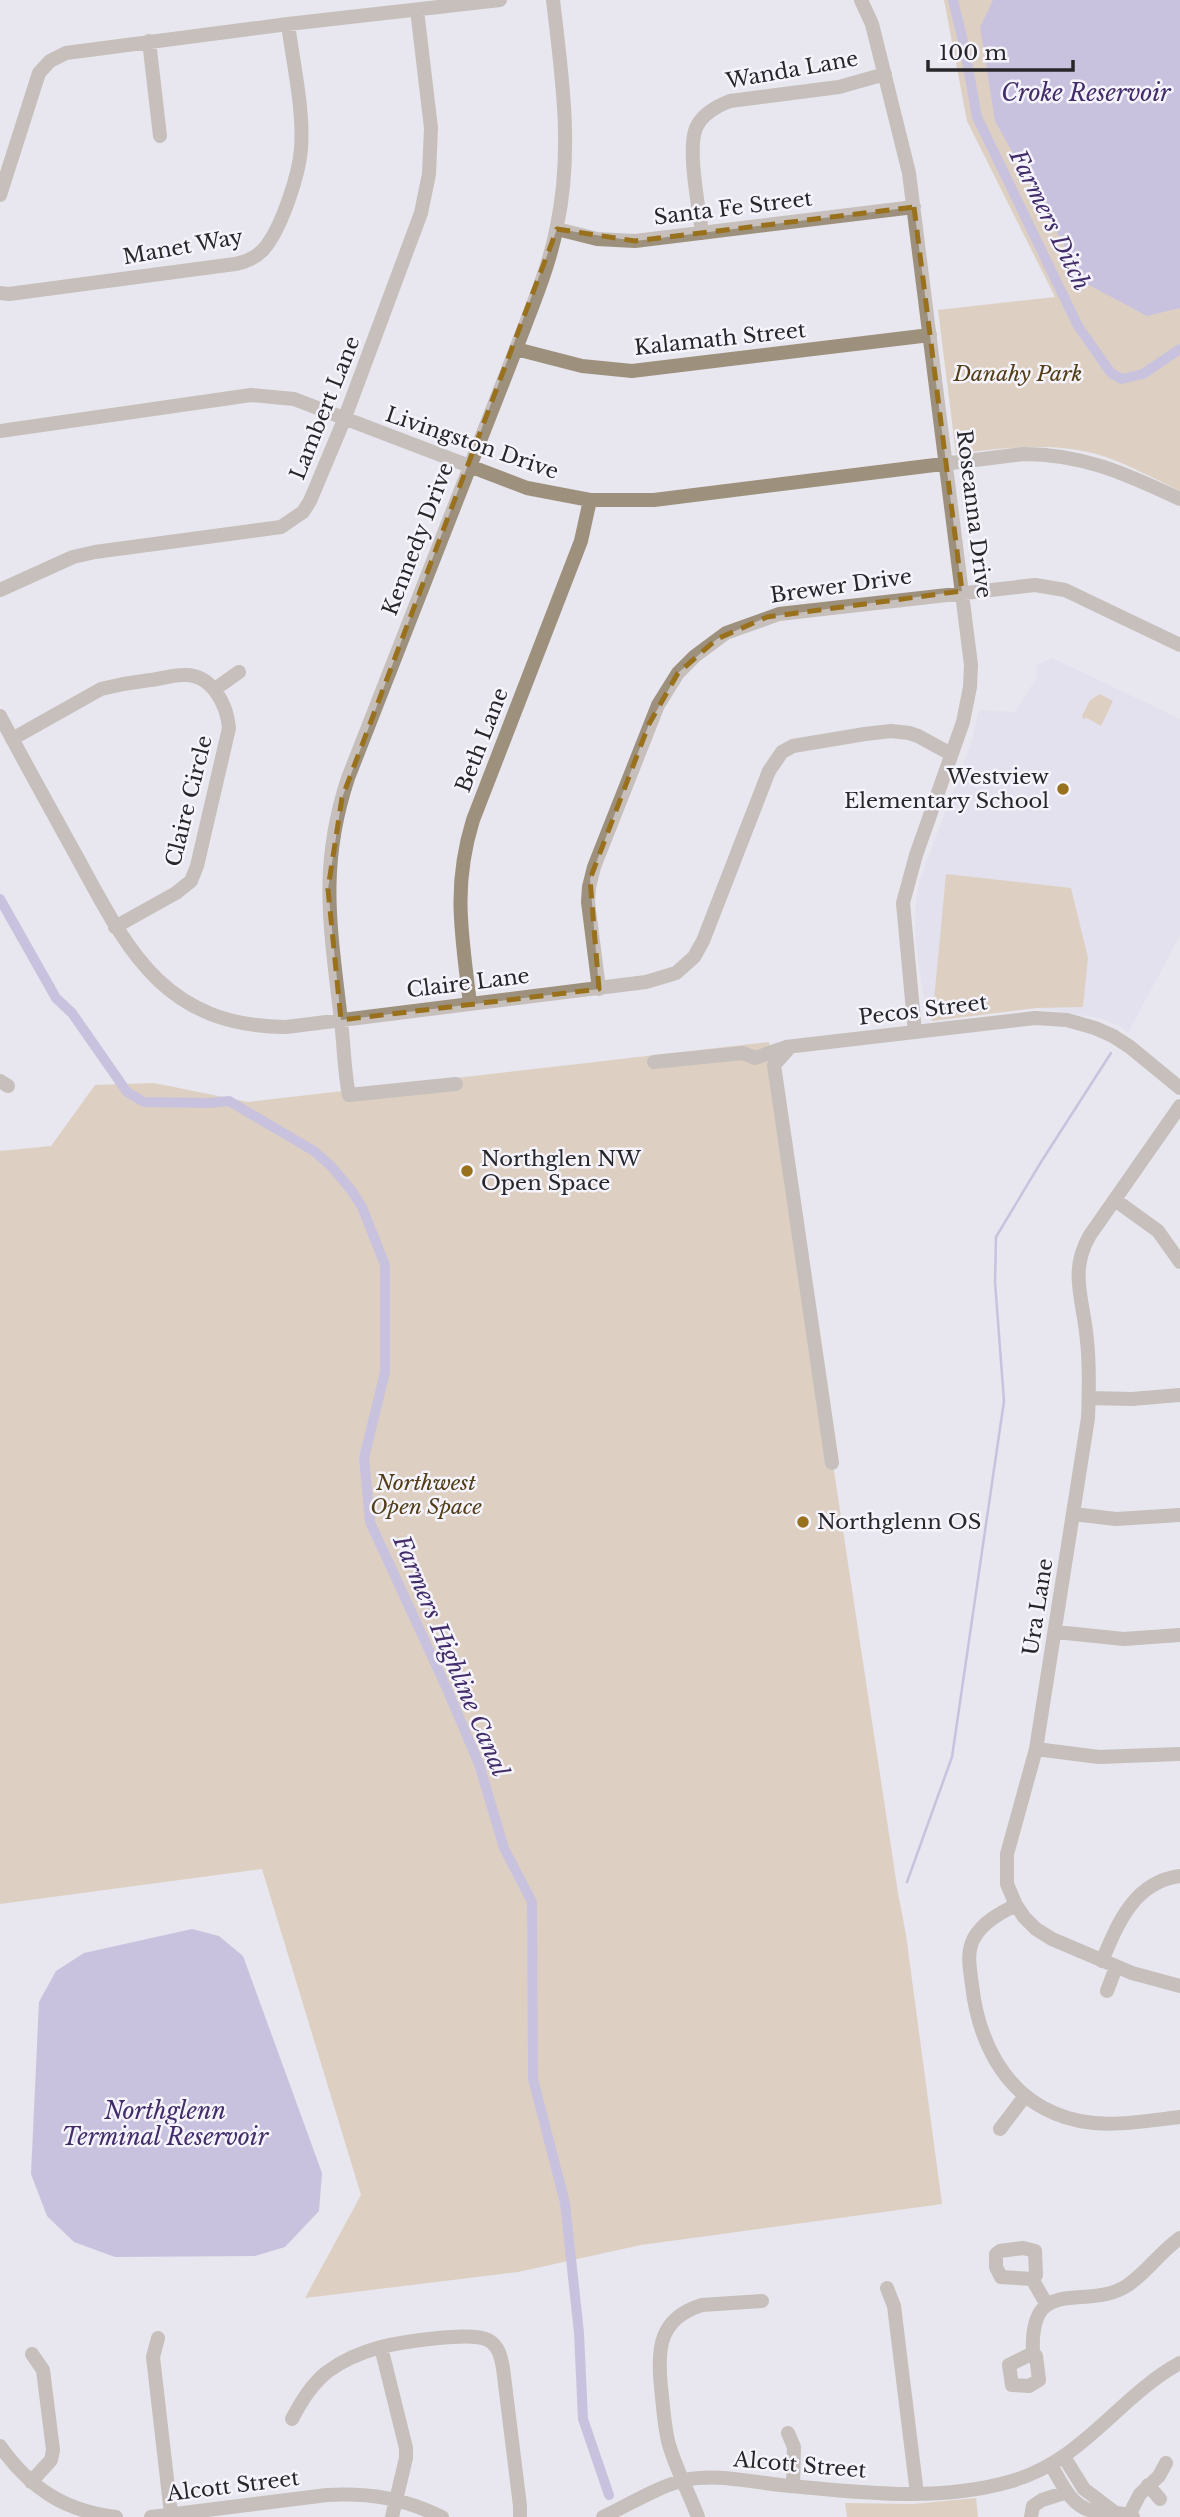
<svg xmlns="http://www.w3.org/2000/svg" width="1180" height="2517" font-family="'Libre Baskerville',serif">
<rect width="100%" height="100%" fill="#e8e6ee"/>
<!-- built -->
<path fill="#dedbea" d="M1052,658L1180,719V935L1128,1033L1120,1026L1100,1018L1037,1008L932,1021L926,1018L916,940L915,913L919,882L972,740L979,710L1015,712L1037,677V665Z"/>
<!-- green -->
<path fill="#d0b78d" d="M944,0H1180V491C1153,478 1124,462 1096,454C1050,442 1003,448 956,454L938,310L1055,297L967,121Z
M1100,694L1113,701L1101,726L1087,718L1083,719L1082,716L1090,700Z
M946,874L1071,888L1088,958L1083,1007L1037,1008L932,1021Z
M769,1042L898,1893L906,1935L942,2204L641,2245L518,2272L305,2298L361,2195L262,1869L0,1904V1151L51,1146L95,1085L154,1083L248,1102Z
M976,2498L978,2517H847L845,2503L913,2504Z"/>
<!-- water -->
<path fill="#a598c9" d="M993,0H1180V308L1147,316L1085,283L995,121L980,27Z
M192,1929L219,1936L243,1956L322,2173L319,2211L285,2247L255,2256L115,2257L74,2242L47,2216L31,2174L39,2002L56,1971L84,1953Z"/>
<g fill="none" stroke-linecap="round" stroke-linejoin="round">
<!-- stream -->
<path stroke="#a598c9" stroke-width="2.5" d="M907,1882L952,1757L1004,1401L995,1282L996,1237L1041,1162L1111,1053"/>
<!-- canal -->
<path stroke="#a598c9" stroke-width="10" d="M953,0L964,45L977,117L1078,326L1111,373L1122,379L1143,374L1180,349
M0,899L56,998L72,1013L127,1092L144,1102L210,1103L229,1101L314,1151L331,1166L352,1191L362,1207L385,1265V1372L364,1458L370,1522L447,1689L479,1764L504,1848L532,1902L533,2079L565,2203L579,2333L583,2419L609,2495"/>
<!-- minor -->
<path stroke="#9d917d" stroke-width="14" d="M861,0L872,24L909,173L971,665L970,687L963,722L916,855L903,903L915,1032
M149,41L160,136
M0,195L39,73L50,61L66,53L288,24L500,0
M557,229L597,239L635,241L914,207
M702,233C699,208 687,150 696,128C702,114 717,106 730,101L839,87L885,74
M0,293L9,294L235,264C246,262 255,258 263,250C281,230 299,175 301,149C304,109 293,63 288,24
M516,349L582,366L632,371L930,335
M0,431L251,395L294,399L527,488L590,500H654L1023,454C1084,454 1126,474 1180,499
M0,590L73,557L95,552L281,527L303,512L310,501L344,420L421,213L429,174L431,128L417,10
M215,689L239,672
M0,716C25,763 51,810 77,857C128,951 164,1026 286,1027L646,982L676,973L694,957L703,941L769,771L782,752L793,746L865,734L891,731L909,733L918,736L951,754
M12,739L101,689C117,685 133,682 150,680C161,679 172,675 183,675C211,673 227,704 229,728L197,866L191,881L176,893L115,927
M599,989L588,902L589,887L594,867L658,705L678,673L695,656L726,633L779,614L1035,585L1065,590L1180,645
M470,1004C462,935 452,888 473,820L581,541L590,500
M790,1047L774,1065L832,1463
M654,1062L743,1053L755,1058L786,1047L1035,1018L1067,1020L1095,1028L1113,1036L1130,1047L1180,1088
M0,1081L8,1086
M456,1084L349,1095C344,1071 344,1045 341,1021C331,930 318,869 348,778L516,349C531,309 549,268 557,226C573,150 562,76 553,0
M1180,1106L1090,1235C1068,1272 1084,1301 1087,1341C1090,1367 1089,1392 1088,1418L1036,1749L1007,1854V1884L1016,1905L1024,1917L1036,1929L1052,1939L1132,1973L1180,1986
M1115,1200L1158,1231L1180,1262
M1089,1398L1132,1399L1180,1395
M1073,1514L1116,1519L1180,1515
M1056,1632L1124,1639L1180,1635
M1036,1749L1099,1757L1180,1754
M1016,1905C1000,1913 983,1922 974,1938C966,1953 970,1969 972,1985C978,2038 1002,2091 1054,2113C1095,2131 1137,2122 1180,2117
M1102,1961C1118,1923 1134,1882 1180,1876
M1107,1991L1116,1967
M1000,2129L1025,2096
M1023,2248L1035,2251L1036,2275L1032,2279L1001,2277L996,2267V2254L1000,2251Z
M1032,2279L1047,2305
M887,2288L894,2306L917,2494
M158,2338L153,2357L171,2514
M381,2347L406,2448V2458L392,2517
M1033,2353C1029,2271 1087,2313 1128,2285C1147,2272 1161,2251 1180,2238
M1033,2353L1036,2356L1039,2380L1029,2386L1012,2385L1009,2365Z
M292,2419C301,2402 311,2385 327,2372C343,2360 362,2352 381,2347C402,2342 471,2331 488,2340C499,2346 501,2357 503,2368L520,2506V2517
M788,2433L794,2447L793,2486
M0,2446C30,2488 64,2511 116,2517
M1064,2457L1084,2489L1113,2511
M1051,2465C1061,2482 1071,2507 1093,2511C1107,2513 1119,2511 1133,2517
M31,2482L51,2460L53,2450L43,2370L32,2354
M1148,2485L1160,2499
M1129,2515L1140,2494L1159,2476L1166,2463
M151,2517L327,2495C372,2493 402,2498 442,2517
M603,2517C628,2505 659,2486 685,2480C715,2473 751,2482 781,2485C857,2492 937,2503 1012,2481C1084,2460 1118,2397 1180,2363
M698,2517C689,2492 675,2468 668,2441C664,2424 663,2405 661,2387C657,2349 659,2318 702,2305L762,2301
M1031,2517L1033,2506L1042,2500L1067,2492"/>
</g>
<!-- marked area -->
<path d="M0 0H1180V2517H0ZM914,207L962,591L767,617L717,639L678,673L649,724L590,879L599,989L341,1020L328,889L342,798L557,229L635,241Z" fill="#e8e6ee" fill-opacity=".55" fill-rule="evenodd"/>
<path fill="none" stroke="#99711d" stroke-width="5" stroke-dasharray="14 9" stroke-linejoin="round" d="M914,207L962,591L767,617L717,639L678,673L649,724L590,879L599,989L341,1020L328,889L342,798L557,229L635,241Z"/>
<!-- markers -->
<g fill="#99711d" stroke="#f5f3fc" stroke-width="2.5">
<circle cx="1063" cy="789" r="7"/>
<circle cx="467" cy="1171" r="7"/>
<circle cx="803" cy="1522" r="7"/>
</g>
<g text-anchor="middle" stroke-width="5" stroke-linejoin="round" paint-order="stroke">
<!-- street labels -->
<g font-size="21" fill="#272629" stroke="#f5f3fc">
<text transform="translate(792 70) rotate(-10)" y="7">Wanda Lane</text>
<text transform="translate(733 208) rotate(-7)" y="7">Santa Fe Street</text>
<text transform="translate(183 247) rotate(-10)" y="7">Manet Way</text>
<text transform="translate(720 339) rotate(-6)" y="7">Kalamath Street</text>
<text transform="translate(325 408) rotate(-68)" y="7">Lambert Lane</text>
<text transform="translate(472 443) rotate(19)" y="7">Livingston Drive</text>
<text transform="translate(974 514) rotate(83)" y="7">Roseanna Drive</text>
<text transform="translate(418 539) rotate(-69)" y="7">Kennedy Drive</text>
<text transform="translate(841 586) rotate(-8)" y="7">Brewer Drive</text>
<text transform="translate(482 740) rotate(-69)" y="7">Beth Lane</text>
<text transform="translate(189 801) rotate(-76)" y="7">Claire Circle</text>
<text transform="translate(468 983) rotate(-7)" y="7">Claire Lane</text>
<text transform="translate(923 1010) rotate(-7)" y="7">Pecos Street</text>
<text transform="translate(1038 1607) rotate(-81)" y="7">Ura Lane</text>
<text transform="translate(800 2465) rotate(5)" y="7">Alcott Street</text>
<text transform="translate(233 2486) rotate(-7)" y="7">Alcott Street</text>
</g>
<!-- park labels -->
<g font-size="21" font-style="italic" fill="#513d16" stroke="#f5f3fc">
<text x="1018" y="381">Danahy Park</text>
<text x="426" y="1490">Northwest<tspan x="426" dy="24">Open Space</tspan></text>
</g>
<!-- poi labels -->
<g font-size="21" fill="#272629" stroke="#f5f3fc" text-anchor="start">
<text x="1049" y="784" text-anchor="end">Westview<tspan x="1049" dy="24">Elementary School</tspan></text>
<text x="481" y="1166">Northglen NW<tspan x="481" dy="24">Open Space</tspan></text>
<text x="817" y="1529">Northglenn OS</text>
</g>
<!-- water labels -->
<g font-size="23" font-style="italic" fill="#422d6a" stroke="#f5f3fc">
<text x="1086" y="101">Croke Reservoir</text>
<text transform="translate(1050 220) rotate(64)" y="8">Farmers Ditch</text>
<text transform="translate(451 1656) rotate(67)" y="8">Farmers Highline Canal</text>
<text x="165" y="2119">Northglenn<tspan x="165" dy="26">Terminal Reservoir</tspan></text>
</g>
</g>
<!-- scale -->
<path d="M928 60v10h145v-10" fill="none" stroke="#272629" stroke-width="3.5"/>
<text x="939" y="60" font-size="21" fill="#272629" stroke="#f5f3fc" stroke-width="5" paint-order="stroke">100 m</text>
</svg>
